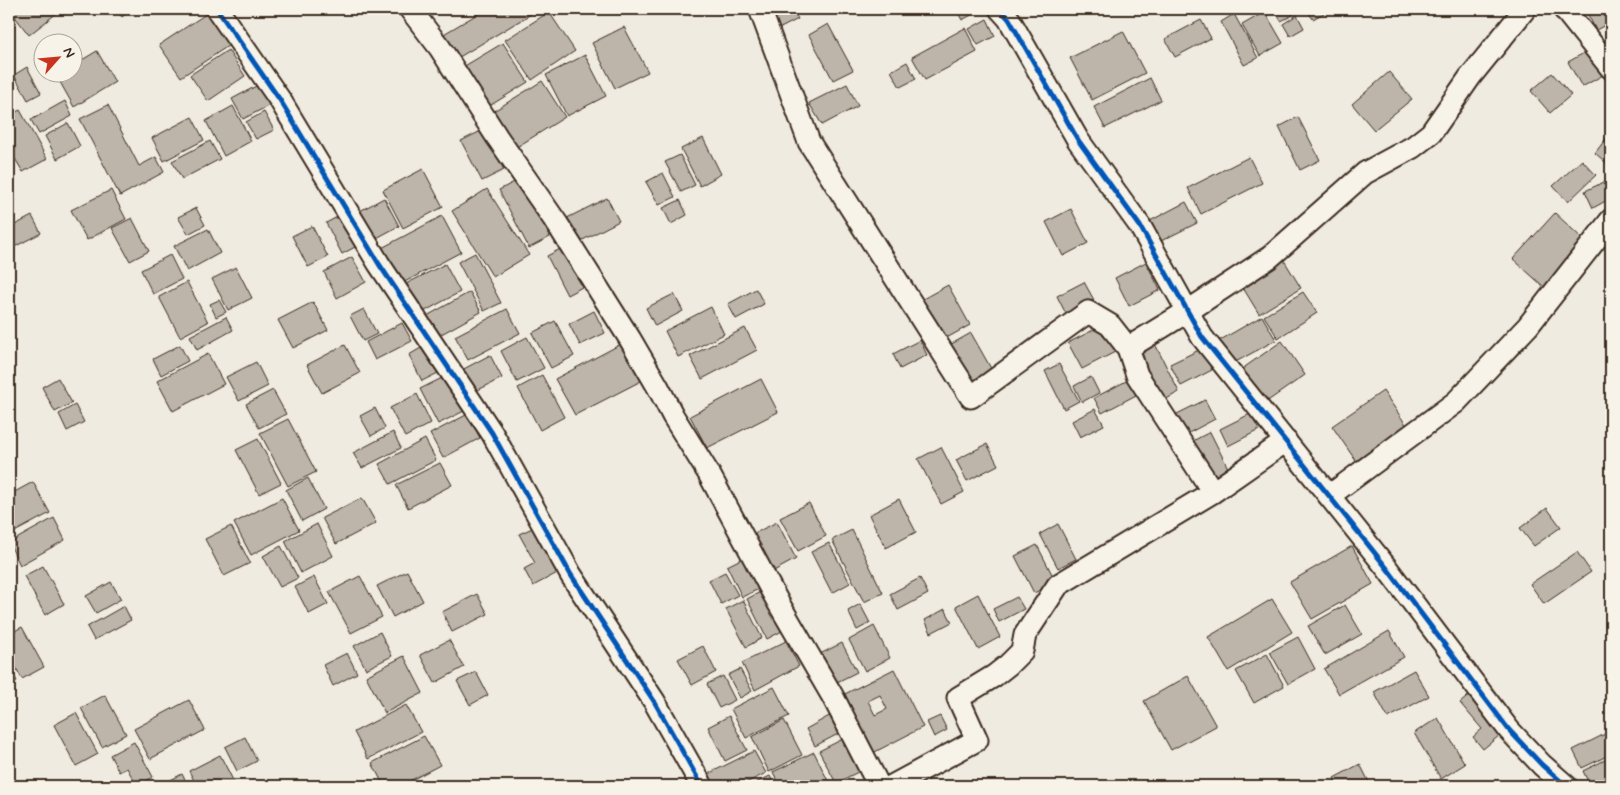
<svg xmlns="http://www.w3.org/2000/svg" width="1620" height="795" font-family="Mynerve,sans-serif">
<rect width="100%" height="100%" fill="#efebe0"/>
<filter id="ink" filterUnits="userSpaceOnUse"><feTurbulence type="fractalNoise" baseFrequency=".02" numOctaves="2"/><feDisplacementMap in="SourceGraphic" scale="10" xChannelSelector="R" yChannelSelector="G"/><feConvolveMatrix kernelMatrix="1 2 1 2 8 2 1 2 1" color-interpolation-filters="sRGB"/></filter>
<g filter="url(#ink)">
<!-- building -->
<path fill="#bdb5aa" stroke="#3b2a1e" fill-rule="evenodd" d="M9,9H62L29,35Z
M116,9H132L122,17Z
M486,9H528L531,14L456,59L442,35Z
M531,9H544L534,14Z
M786,9H792L798,19L773,32L767,19Z
M956,9H980L981,10L962,20Z
M1274,9H1290L1293,15L1281,21Z
M1306,9H1331L1313,19Z
M1595,9H1611V22L1596,30L1587,13Z
M212,10L234,42L181,77L159,45Z
M549,12L575,51L532,80L505,40Z
M1265,12L1283,43L1260,56L1242,25Z
M1234,14L1258,58L1244,65L1221,22Z
M1297,15L1304,28L1290,36L1283,24Z
M987,19L995,36L978,45L969,29Z
M1201,20L1211,38L1175,57L1165,39Z
M828,24L853,70L833,80L809,35Z
M624,27L648,72L615,88L592,43Z
M965,28L977,52L925,80L912,57Z
M1123,31L1145,73L1092,100L1070,58Z
M503,43L528,82L483,110L458,70Z
M1591,49L1605,74L1582,87L1568,62Z
M228,50L245,76L208,101L190,75Z
M97,51L115,82L74,107L56,75L61,72H72V66Z
M585,55L606,96L567,116L546,75Z
M907,62L916,79L900,87L891,71Z
M27,67L41,93L28,100L14,75Z
M1389,72L1412,99L1374,130L1352,104Z
M1552,73L1571,95L1550,113L1531,91Z
M1150,78L1161,100L1105,128L1094,107Z
M542,81L565,117L512,150L489,114Z
M260,84L270,105L243,119L232,99Z
M847,84L858,106L822,125L809,103Z
M65,101L72,116L39,134L31,120Z
M108,105L139,166L156,157L164,172L120,196L80,119Z
M233,106L251,141L224,156L206,121Z
M20,110L47,159L23,172L14,157L9,160V116Z
M264,112L274,130L256,139L246,122Z
M192,117L204,140L164,161L152,138Z
M1298,117L1320,160L1300,170L1279,127Z
M68,123L80,146L57,159L45,136Z
M483,130L504,170L482,181L461,141Z
M1611,132V167L1595,153Z
M703,138L721,174L700,186L681,149Z
M210,141L220,159L182,179L172,161Z
M680,155L695,185L681,192L665,162Z
M1249,157L1262,183L1201,214L1188,188Z
M1582,160L1596,175L1568,202L1553,186Z
M423,169L443,207L403,228L383,190Z
M663,173L675,197L659,205L646,182Z
M520,179L550,237L529,248L499,190Z
M1604,182L1611,198L1593,208L1585,191Z
M9,189L16,201L9,205Z
M487,189L529,255L493,277L452,211Z
M111,190L126,219L87,240L71,210Z
M384,198L399,226L371,241L356,213Z
M607,198L619,221L577,243L565,219Z
M680,200L687,215L671,224L663,208Z
M1186,202L1197,223L1159,242L1148,222Z
M196,208L205,225L188,234L178,217Z
M1071,209L1088,243L1063,256L1046,222Z
M1555,213L1585,241L1544,287L1513,259Z
M341,215L357,246L342,254L326,223Z
M32,216L41,233L14,247L9,239V228Z
M442,216L461,252L397,286L378,250Z
M132,218L149,251L130,261L112,228Z
M312,226L328,257L308,267L292,236Z
M208,229L220,253L187,271L174,246Z
M566,246L586,285L567,295L547,256Z
M475,253L501,303L484,311L458,262Z
M170,255L182,279L153,294L141,270Z
M352,257L366,282L337,298L324,272Z
M1282,257L1301,288L1259,314L1240,283Z
M1146,262L1160,290L1129,306L1115,278Z
M445,264L460,292L416,316L400,287Z
M236,267L252,298L228,310L212,279Z
M187,282L208,322L180,337L159,297Z
M1084,282L1094,300L1066,314L1057,296Z
M948,285L970,325L943,340L921,300Z
M756,289L764,304L736,319L728,304Z
M470,292L481,312L436,337L425,317Z
M1303,292L1317,313L1278,338L1264,316Z
M674,294L683,311L655,326L646,308Z
M219,300L226,312L216,317L210,304Z
M313,302L328,330L293,348L278,320Z
M711,307L724,334L678,357L665,331Z
M364,309L377,334L363,341L350,316Z
M507,309L520,333L468,360L455,336Z
M594,311L605,333L580,345L569,324Z
M1262,316L1276,340L1230,365L1217,342Z
M226,317L233,330L197,350L190,336Z
M555,321L574,356L551,368L532,333Z
M402,323L412,341L375,360L366,342Z
M1103,325L1117,351L1082,369L1068,343Z
M745,328L757,350L702,379L690,356Z
M971,333L993,372L969,385L948,346Z
M527,337L544,368L517,382L501,351Z
M920,340L927,355L900,369L893,354Z
M1282,341L1305,375L1262,405L1239,371Z
M623,343L643,380L575,415L555,379Z
M1155,344L1179,392L1161,402L1136,353Z
M180,345L188,361L161,375L153,359Z
M345,345L360,373L322,393L307,365Z
M426,345L440,372L422,381L409,355Z
M1201,349L1212,370L1181,386L1170,364Z
M208,354L224,384L173,411L157,381Z
M490,355L502,378L472,393L460,371Z
M256,362L268,386L239,401L226,377Z
M1059,364L1079,401L1064,409L1045,371Z
M448,375L466,410L438,424L420,389Z
M542,375L564,417L540,430L518,388Z
M1091,377L1099,393L1082,402L1074,386Z
M58,378L72,403L55,412L42,387Z
M761,379L778,412L707,448L690,416Z
M1130,379L1138,394L1102,413L1094,398Z
M273,390L286,414L259,428L246,404Z
M1383,391L1407,426L1356,461L1332,426Z
M417,394L431,423L405,437L390,408Z
M1205,400L1215,419L1185,435L1175,415Z
M75,405L84,422L67,431L59,414Z
M375,408L385,428L371,436L360,416Z
M1095,409L1104,425L1080,437L1072,421Z
M468,414L480,438L443,458L430,434Z
M1250,414L1259,430L1228,446L1220,429Z
M288,419L316,472L288,486L260,433Z
M393,432L401,448L362,468L353,453Z
M1210,432L1230,472L1209,482L1189,443Z
M258,439L281,483L259,494L236,450Z
M425,439L436,460L390,484L379,464Z
M987,444L998,465L967,481L956,460Z
M941,447L964,492L941,504L918,459Z
M440,463L452,485L408,508L396,485Z
M308,478L324,509L302,521L286,490Z
M33,482L50,513L9,535V495Z
M282,498L299,530L251,555L234,523Z
M362,498L376,523L336,544L322,518Z
M899,499L916,532L886,548L869,515Z
M809,503L826,536L798,551L780,518Z
M1547,508L1561,527L1534,546L1520,528Z
M54,518L65,540L20,565L9,543Z
M777,522L796,559L770,573L751,535Z
M317,524L333,556L301,573L285,541Z
M1058,524L1076,559L1058,568L1040,534Z
M231,526L250,563L224,576L205,539Z
M537,526L561,571L533,586L524,569L535,563L519,534Z
M852,530L883,593L864,602L832,540Z
M829,543L850,583L832,593L811,552Z
M1037,545L1056,582L1034,593L1015,556Z
M281,546L298,578L280,587L263,556Z
M1352,546L1373,584L1312,619L1290,582Z
M1577,552L1591,572L1544,604L1530,584Z
M747,556L763,587L742,597L727,566Z
M43,566L64,604L45,615L24,576Z
M407,571L423,601L393,617L377,586Z
M725,572L738,595L721,604L709,580Z
M360,576L382,617L351,633L329,592Z
M314,577L328,604L309,614L295,587Z
M920,578L928,594L898,610L890,594Z
M111,582L121,599L96,613L86,596Z
M764,590L784,630L767,639L747,599Z
M477,594L488,614L452,632L442,612Z
M978,594L1000,637L978,649L956,606Z
M1017,597L1024,609L999,622L993,609Z
M1272,599L1292,632L1228,671L1208,637Z
M743,600L762,638L746,647L726,609Z
M860,604L870,623L857,630L848,611Z
M1345,605L1362,634L1325,655L1308,626Z
M124,606L131,620L94,640L87,627Z
M945,609L952,622L931,633L925,620Z
M874,626L890,658L865,671L849,640Z
M22,627L44,667L22,679L9,655V634Z
M1389,631L1404,657L1339,694L1324,669Z
M380,632L392,656L366,669L354,646Z
M1298,637L1315,669L1288,684L1270,652Z
M449,640L464,667L435,683L420,655Z
M786,641L799,666L755,690L742,663Z
M842,643L857,672L835,683L820,654Z
M703,646L716,672L692,685L678,659Z
M347,653L357,673L333,686L323,665Z
M1267,654L1284,686L1254,703L1236,671Z
M404,656L423,693L385,713L366,676Z
M9,667L17,681L9,685Z
M740,669L752,691L740,698L728,675Z
M894,669L923,727L867,756L837,698ZM880,695L887,709L875,715L868,701Z
M1414,670L1429,696L1388,718L1374,692Z
M476,672L488,695L470,705L457,681Z
M723,676L735,700L719,708L707,684Z
M1188,676L1216,726L1171,750L1144,701Z
M774,687L789,716L746,738L731,709Z
M1472,693L1505,731L1483,749L1473,737L1482,729L1460,703Z
M105,695L126,734L102,747L81,708Z
M189,700L205,730L150,759L134,729Z
M406,705L421,732L368,759L354,732Z
M76,713L98,754L76,766L54,725Z
M831,715L840,733L815,746L806,729Z
M729,716L747,750L725,761L708,727Z
M940,716L947,730L934,737L927,722Z
M1438,718L1465,764L1441,779L1414,733Z
M784,720L802,755L769,772L752,737Z
M1607,733L1611,741V754L1582,768L1573,750Z
M424,736L440,765L400,786H384L372,763Z
M245,737L257,761L237,771L225,747Z
M845,738L862,770L836,783L819,751Z
M134,742L153,777L137,786L127,768L119,772L110,755Z
M754,751L766,773L740,786H714L708,774Z
M814,752L830,785L827,786H780L773,772Z
M220,755L236,786H197L189,771Z
M1611,757V778L1596,786H1590L1583,771Z
M1360,764L1371,786H1338L1334,778Z
M182,774L188,786H162L161,785Z
M770,776L775,786H749Z"/>
<g fill="none" stroke-linecap="round" stroke-linejoin="round">
<!-- minor casing -->
<g stroke="#3b2a1e" stroke-width="25">
<path id="minor" d="M217,9L280,100L379,264L492,433L571,575L654,701L702,786
M410,9L440,48L497,137L558,225L630,339L658,387L673,416L709,474L779,604L833,697L879,786
M760,9L809,142L971,397L1088,312L1110,325L1128,348L1137,375L1213,492L1286,441
M1000,9L1009,19L1078,140L1140,226L1202,337L1386,567L1509,730L1542,765L1566,786
M1564,9L1611,68
M1128,348L1188,311L1270,257L1365,173L1413,147L1431,133L1470,77L1525,9
M1329,496L1456,402L1528,326L1611,220
M892,786L977,740L958,698L994,676L1008,665L1022,651L1025,635L1058,585L1213,492"/>
</g>
<!-- minor -->
<use href="#minor" stroke="#f7f3e8" stroke-width="21"/>
<!-- cycleway casing -->
<g stroke="#f7f3e8" stroke-width="8">
<path id="cycleway" d="M217,9L280,100L379,264L492,433L571,575L654,701L702,786
M1000,9L1009,19L1078,140L1140,226L1202,337L1386,567L1509,730L1542,765L1566,786"/>
</g>
<!-- cycleway -->
<use href="#cycleway" stroke="#0057b8" stroke-width="5"/>
</g>
</g>
<!-- margin -->
<rect width="1620" height="795" fill="none" stroke="#f7f3e8" stroke-width="30"/>
<rect x="15" y="15" width="1590" height="765" fill="none" stroke="#3b2a1e" stroke-width="2" filter="url(#ink)"/>
<!-- north arrow -->
<g transform="translate(58 58) rotate(63)"><circle r="24" fill="#f7f3e8" stroke="#aca397"/>
<path d="M0-4L9 19L0 12L-9 19Z" fill="#c8321e"/>
<text y="-8" font-size="14" font-weight="bold" text-anchor="middle" fill="#3b2a1e">N</text>
</g>
</svg>
